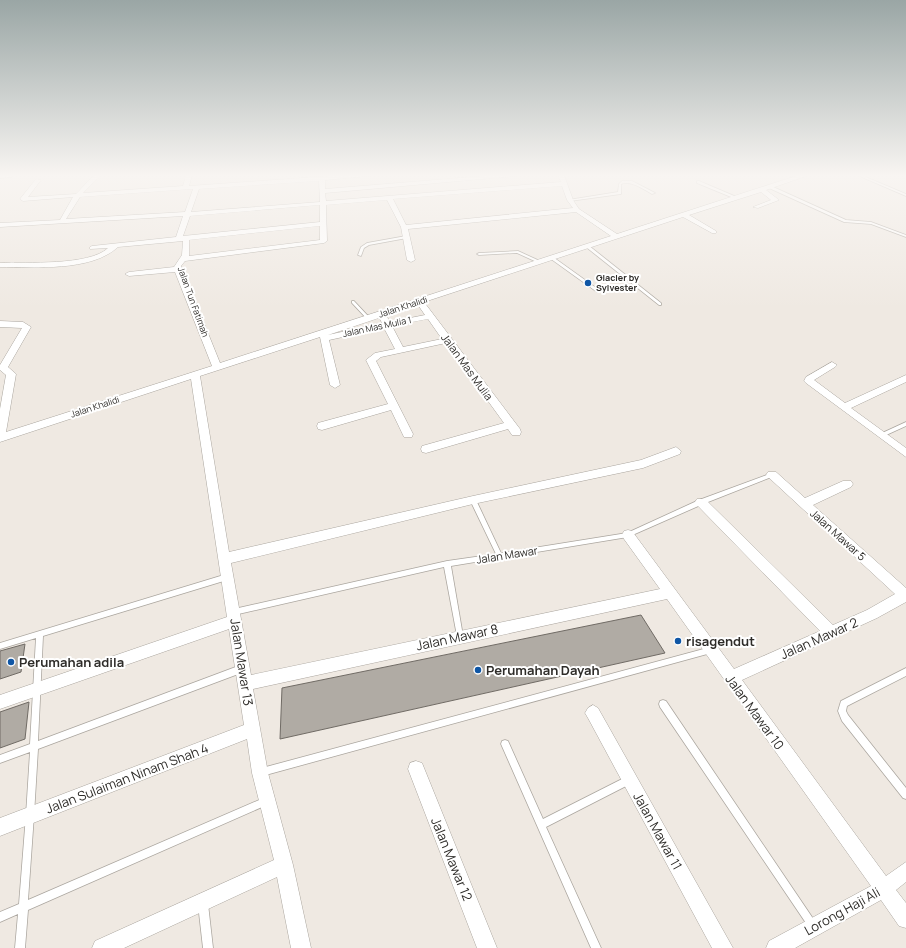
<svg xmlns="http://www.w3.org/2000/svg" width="906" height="948" font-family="Manrope,sans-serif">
<rect width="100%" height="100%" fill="#efe9e2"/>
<!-- building -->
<path fill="#b0aba4" stroke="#706b65" d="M641,615L665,653L280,739L282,688Z
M25,644L21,672L0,679V651Z
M29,702L25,739L0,748V712Z"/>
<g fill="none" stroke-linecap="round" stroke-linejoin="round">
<!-- lane casing -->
<g stroke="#aba69f" stroke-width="1.5">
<path id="lane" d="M12,175V176L11,177L0,178V176Z
M857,175H861L906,194V196Z
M622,181H632L655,193L652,194C643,189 631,180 621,184V194L570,201L568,200L618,192L619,184Z
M697,181H699L739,198L736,199L697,183Z
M769,186H771L846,220L871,222L906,235V237L871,224L844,222L769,188Z
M406,236L408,237L407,238L369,245L364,248L361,256L358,255L361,247L367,243Z
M586,245H588L661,303V305H659L586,247Z
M518,251L542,262L539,263L517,253L479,255L477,254L479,253Z
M551,257H553L599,290V292H597L551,259Z
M352,301H354L369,317V319H367L352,303Z
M906,422V426L884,436H880L879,435L880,434Z
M772,473L774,474L775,475L774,476L703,504L628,537L451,566L463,636L462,638L460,639L458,638L457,636L444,567L234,615L232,614L231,612L232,610L234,609L447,561L496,554L470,500L471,498H475L476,500L501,553L627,533L699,500Z
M227,574L229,575L230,577L229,579L227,580L43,636L38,741L241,665L244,666L245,669L244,672L241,673L38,749L34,815L28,900L266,797L269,798L270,801L269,804L28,910L25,948H15L18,914L0,922V912L19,904L26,815L30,752L0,763V755L30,744L36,638L0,649V643Z
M711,647L713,648L715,650L713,652L711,653L262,776L259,775L258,772L259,769L262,768Z
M906,668V676L847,706L846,711L848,715L906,788V799L903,798L842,721L838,711L841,701Z
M663,700L666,701L816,923L818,926L816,929L813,931L810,929L660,707L659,704L660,701Z
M505,740L508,741L543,819L626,777L629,776L632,777L633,780L632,783L546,827L601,948H591L501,744L502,741Z
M203,899L206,901L208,904L213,948H203L198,904L200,901Z"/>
</g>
<!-- street casing -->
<g stroke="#aba69f" stroke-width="1">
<path id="street" d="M94,175H101L83,193L183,186L186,175H192L189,186L344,175H378L325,180V189L496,175H526L325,193L326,201L561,182L558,175H564L573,200L579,209L617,234L799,175H809L766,190L779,200L758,208L753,207L771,200L761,192L689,215L716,231V233H712L683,217L424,302L520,429L521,432L520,435H512L508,429L426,453L422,452L421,449L422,446L504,423L446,343L381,357L376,361L413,434L412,437H404L391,410L322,430L318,429L317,426L318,423L388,404L366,360L375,353L395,349L384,328L329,340L340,385L335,388L330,385L320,337L200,376L229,552L473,496L641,460L676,447L681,451L680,454L643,468L473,504L231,563L251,675L660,589L624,539L622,535L624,531L628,530L632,531L734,669L820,631L697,505L695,502L697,499H705L833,625L867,610L895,594L766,475L768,472H776L805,498L843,481H851L853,484L851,487L813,505L906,588V602L877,618L742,680L886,876L906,862V882L896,890L906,903V928L899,926L881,900L795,948H766L769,941L871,886L667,599L253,689L268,773L293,865L311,948H291L277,877L124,948H92L95,941L274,860L252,773L247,739L0,836V818L244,725L229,629L0,709V695L227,617L191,379L0,442V409L6,375L0,370V365L22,328L0,327V321L23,322L31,327L8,367L16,374L6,432L212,366L175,272L129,276L125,274L129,272L174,267L182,255L183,241L118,247C91,272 34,267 0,267V263C26,262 89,266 108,248L90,249V247L92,246L176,237L183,216L0,227V223L60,220L73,197L23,201L20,199L36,179L41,180L28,197L76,194ZM319,181L320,202L191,212L199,189ZM562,186L567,200L573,208L406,225L393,199ZM193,189L185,212L66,219L80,197ZM387,200L401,227L407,260L411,262L415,260L408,229L576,212L611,236L220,363L181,266L185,261L324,243L327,241L326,205ZM320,205V222L183,236L190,216ZM320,226V240L189,256V240ZM418,305L425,315L390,322L387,317H384L380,319L382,323L328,335ZM428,319L442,339L403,347L392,326Z
M832,362L837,365L835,367L814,380L845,403L906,375V382L851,408L906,448V457L806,383L804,381L806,377Z
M593,705L598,708L733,948H712L588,718L585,713L588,708Z
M416,761L422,763L497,948H477L408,769L410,763Z"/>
</g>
<!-- lane -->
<use href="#lane" fill="#fff" fill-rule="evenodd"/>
<!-- street -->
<use href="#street" fill="#fff" fill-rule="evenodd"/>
</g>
<!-- sky -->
<linearGradient id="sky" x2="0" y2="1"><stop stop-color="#9aa6a5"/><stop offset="0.57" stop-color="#f8f5f2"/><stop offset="1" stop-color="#f8f5f2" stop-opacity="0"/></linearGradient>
<rect width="906" height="308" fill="url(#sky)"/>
<!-- markers -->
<g fill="#0f56a5" stroke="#fff" stroke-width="1.5">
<circle cx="588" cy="283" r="4"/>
<circle cx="678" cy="641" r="4"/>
<circle cx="11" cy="662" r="4"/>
<circle cx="478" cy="670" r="4"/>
</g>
<g text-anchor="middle" stroke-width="4" stroke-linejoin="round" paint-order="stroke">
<!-- far-poi labels -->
<g font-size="9" font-weight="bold" fill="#2e2c29" stroke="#fff" text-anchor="start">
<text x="596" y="281">Glacier by<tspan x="596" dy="10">Sylvester</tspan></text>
</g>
<!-- far-street labels -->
<g font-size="9" fill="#2e2c29" stroke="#fff">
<text transform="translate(193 302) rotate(70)" y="3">Jalan Tun Fatimah</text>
<text transform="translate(403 307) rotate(-18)" y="3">Jalan Khalidi</text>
<text transform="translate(377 327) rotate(-12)" y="3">Jalan Mas Mulia 1</text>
<text transform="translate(95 407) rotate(-18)" y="3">Jalan Khalidi</text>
</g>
<!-- street labels -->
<g font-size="11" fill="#2e2c29" stroke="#fff">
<text transform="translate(467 367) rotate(54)" y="4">Jalan Mas Mulia</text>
<text transform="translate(838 535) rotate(42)" y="4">Jalan Mawar 5</text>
<text transform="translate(507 555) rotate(-9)" y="4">Jalan Mawar</text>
</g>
<!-- near-street labels -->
<g font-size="13" fill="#2e2c29" stroke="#fff">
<text transform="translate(457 637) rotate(-12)" y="5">Jalan Mawar 8</text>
<text transform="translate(819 638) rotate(-24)" y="5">Jalan Mawar 2</text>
<text transform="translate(242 662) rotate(81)" y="5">Jalan Mawar 13</text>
<text transform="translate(755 712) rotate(54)" y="5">Jalan Mawar 10</text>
<text transform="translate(127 778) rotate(-21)" y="5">Jalan Sulaiman Ninam Shah 4</text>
<text transform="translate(658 831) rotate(61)" y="5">Jalan Mawar 11</text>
<text transform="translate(452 859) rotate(68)" y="5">Jalan Mawar 12</text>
<text transform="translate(842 911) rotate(-29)" y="5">Lorong Haji Ali</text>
</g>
<!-- near-poi labels -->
<g font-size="13" font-weight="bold" fill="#2e2c29" stroke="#fff" text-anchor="start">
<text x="686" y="646">risagendut</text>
<text x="19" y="667">Perumahan adila</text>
<text x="486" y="675">Perumahan Dayah</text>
</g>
</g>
</svg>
